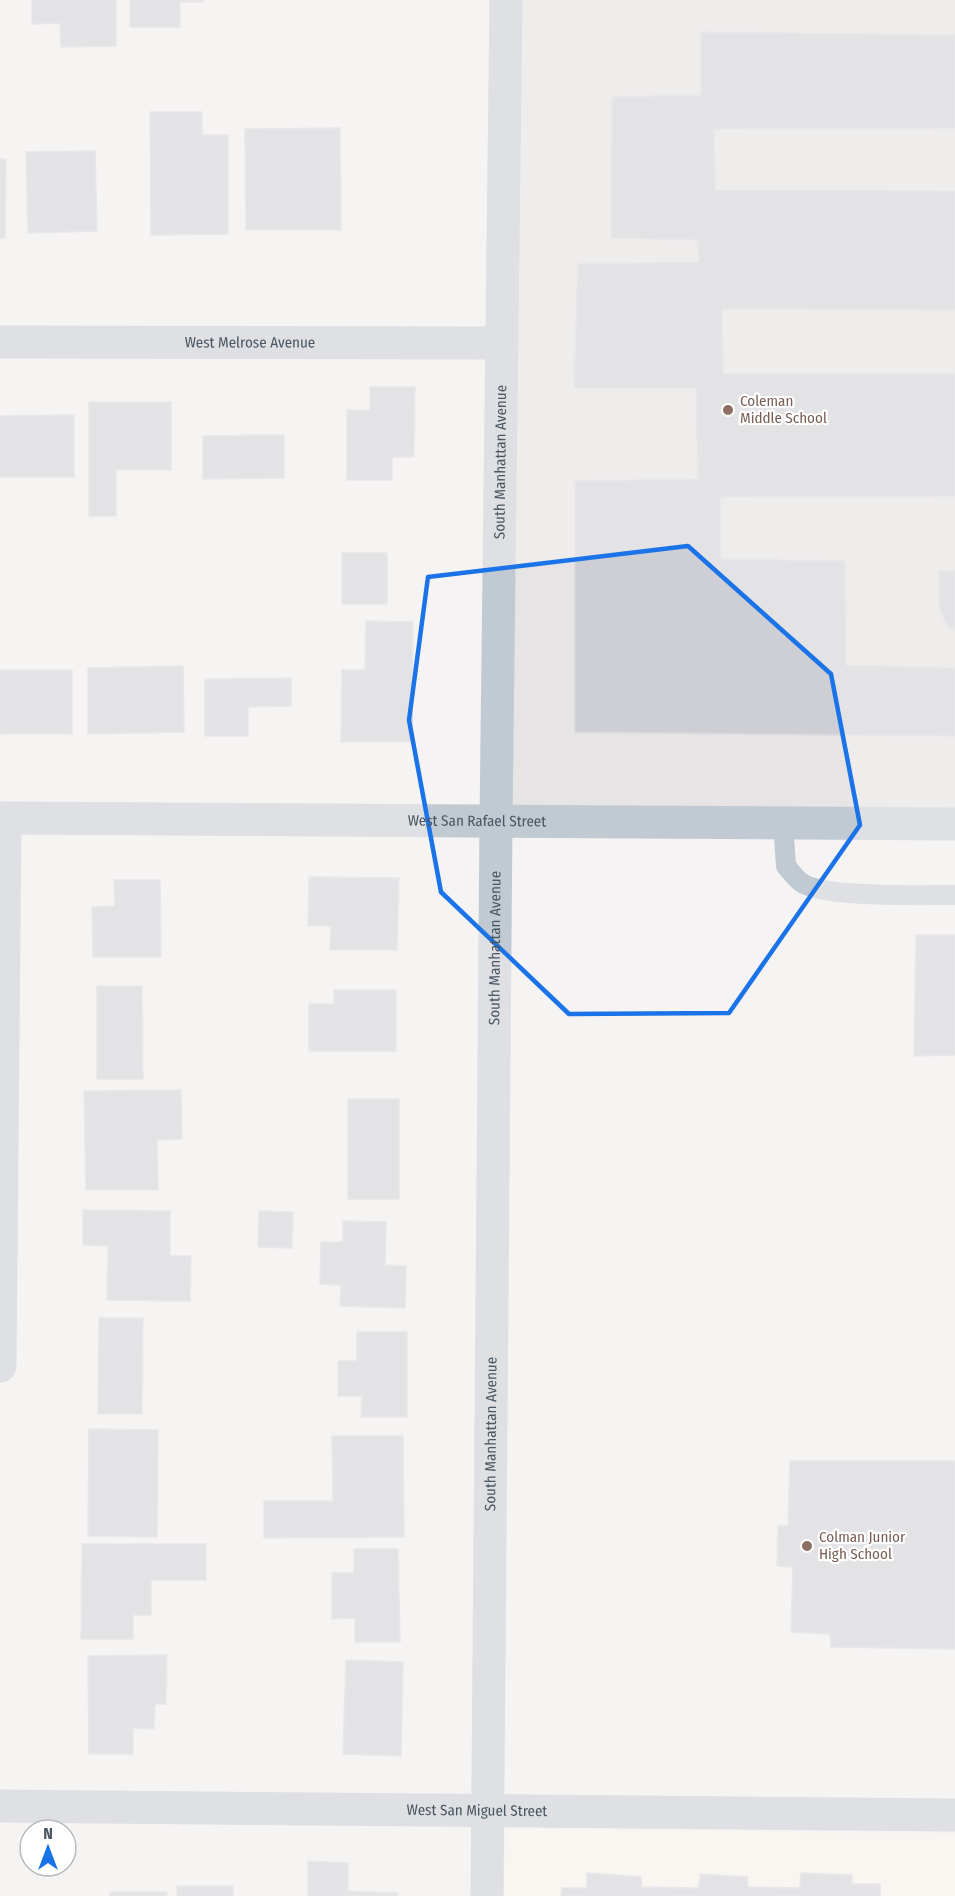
<svg xmlns="http://www.w3.org/2000/svg" width="955" height="1896" font-family="'Fira Sans Condensed',sans-serif">
<rect width="100%" height="100%" fill="#f5f3f3"/>
<!-- commercial -->
<path fill="#fdf9ef" d="M508,1829L955,1834V1896H504V1864Z"/>
<!-- education -->
<path fill="#e6e4e5" d="M506,0H955V824L496,820Z"/>
<!-- building -->
<path fill="#cdcfd5" stroke="#d7d9de" stroke-width="1.5" d="M32,0H116V46L61,47L60,23L32,24Z
M130,0H204V2H180V27H130Z
M701,32L955,35V128L714,129L715,190L955,191V310L722,309L723,374H955V496L720,497L721,559L845,561L846,665L955,668V736L575,732V481L698,479L696,388H574L578,264L699,262L697,240L611,238L612,97L701,95Z
M150,112H202V135H228V234L151,235Z
M340,128L341,230H246L245,129Z
M95,151L97,231L28,233L26,152Z
M0,159H6L5,238H0Z
M370,387H415L414,457H392V480H347V410H370Z
M89,402H171V470H116V516H89Z
M74,415V477H0V416Z
M284,435V478L203,479V436Z
M342,553H387V604H342Z
M939,571H955V631L946,624L939,606Z
M366,621L413,622L412,742H341L342,670H365Z
M183,666L184,732L88,734V668Z
M0,670H72V734H0Z
M291,678V706L248,707V736H205V679Z
M309,877L399,878L397,950H330L331,926H308Z
M114,880H160L161,957H93L92,907L115,906Z
M916,935H955V1055L914,1056Z
M97,986H142L143,1079H97Z
M334,990H396V1051H309V1004H334Z
M181,1090L182,1139L157,1140L158,1190H86L84,1091Z
M348,1099H399V1199H348Z
M83,1210L170,1211V1256H191L190,1301L107,1300L108,1246L83,1245Z
M259,1211L293,1212L292,1248L258,1247Z
M343,1221L386,1222L385,1265L406,1266L405,1308L340,1306L341,1285L320,1284L321,1242H343Z
M99,1318H143L142,1414H98Z
M357,1332H407V1417H361L362,1396H338V1361H357Z
M89,1429L158,1430L157,1537L88,1536Z
M332,1436H403L404,1537L264,1538V1501H333Z
M790,1461H955V1649L831,1647L830,1634L791,1632L793,1567L777,1566L778,1526L788,1525Z
M82,1544H206V1580H151V1615H133V1639H81Z
M354,1549H398L400,1642H355V1618L332,1619V1573H354Z
M167,1655L166,1704H155L154,1729L133,1728V1754H89L88,1656Z
M346,1660L403,1662L401,1756L343,1754Z
M308,1861L348,1863V1891L398,1893V1896H308Z
M587,1873L641,1877L642,1887L699,1888L700,1874L747,1877L748,1887L800,1888L801,1873L852,1875V1884H880V1896H561L562,1888H587Z
M177,1886H233V1896H177Z
M110,1892H167V1896H110Z"/>
<g fill="none" stroke-linecap="round" stroke-linejoin="round">
<!-- lane -->
<path stroke="#c1cad2" stroke-width="20" d="M783,822L786,866C791,872 796,879 802,883C825,898 924,895 955,895"/>
<!-- street -->
<g stroke="#c1cad2" stroke-width="33">
<path id="s1" d="M0,342L501,343"/>
<path id="s2" d="M0,818L955,824"/>
<path d="M0,1366L5,818"/>
<path id="s3" d="M0,1806L955,1815"/>
<path id="s4" d="M487,1896L496,820L506,0"/>
</g>
</g>
<!-- marked area -->
<path d="M0 0H955V1896H0ZM688,546L831,674L860,825L729,1013L569,1014L441,892L409,720L428,577Z" fill="#f5f3f3" fill-opacity=".55" fill-rule="evenodd"/>
<path fill="none" stroke="#1a73e8" stroke-width="4.5" stroke-linejoin="round" d="M688,546L831,674L860,825L729,1013L569,1014L441,892L409,720L428,577Z"/>
<!-- markers -->
<g fill="#8d6e63" stroke="#fff" stroke-width="2">
<circle cx="728" cy="410" r="6"/>
<circle cx="807" cy="1546" r="6"/>
</g>
<g text-anchor="middle" stroke-width="4.5" stroke-linejoin="round" paint-order="stroke">
<!-- street labels -->
<g font-size="15" fill="#4a5661" stroke="#fff">
<text dy="5" stroke="none"><textPath href="#s1" startOffset="250">West Melrose Avenue</textPath></text>
<text dy="5" stroke="none"><textPath href="#s4" startOffset="1434">South Manhattan Avenue</textPath></text>
<text dy="5" stroke="none"><textPath href="#s2" startOffset="477">West San Rafael Street</textPath></text>
<text dy="5" stroke="none"><textPath href="#s4" startOffset="948">South Manhattan Avenue</textPath></text>
<text dy="5" stroke="none"><textPath href="#s4" startOffset="462">South Manhattan Avenue</textPath></text>
<text dy="5" stroke="none"><textPath href="#s3" startOffset="477">West San Miguel Street</textPath></text>
</g>
<!-- education labels -->
<g font-size="15" fill="#785e54" stroke="#fff" text-anchor="start">
<text x="740" y="406">Coleman<tspan x="740" dy="17">Middle School</tspan></text>
<text x="819" y="1542">Colman Junior<tspan x="819" dy="17">High School</tspan></text>
</g>
</g>
<!-- north arrow -->
<g transform="translate(48 1848)"><circle r="28" fill="#ffffff" stroke="#b7bbc0" stroke-width="1.5"/>
<path d="M0-4.5L10 22L0 15L-10 22Z" fill="#1a73e8"/>
<text y="-9" font-size="16" font-weight="bold" text-anchor="middle" fill="#4a5661">N</text>
</g>
</svg>
